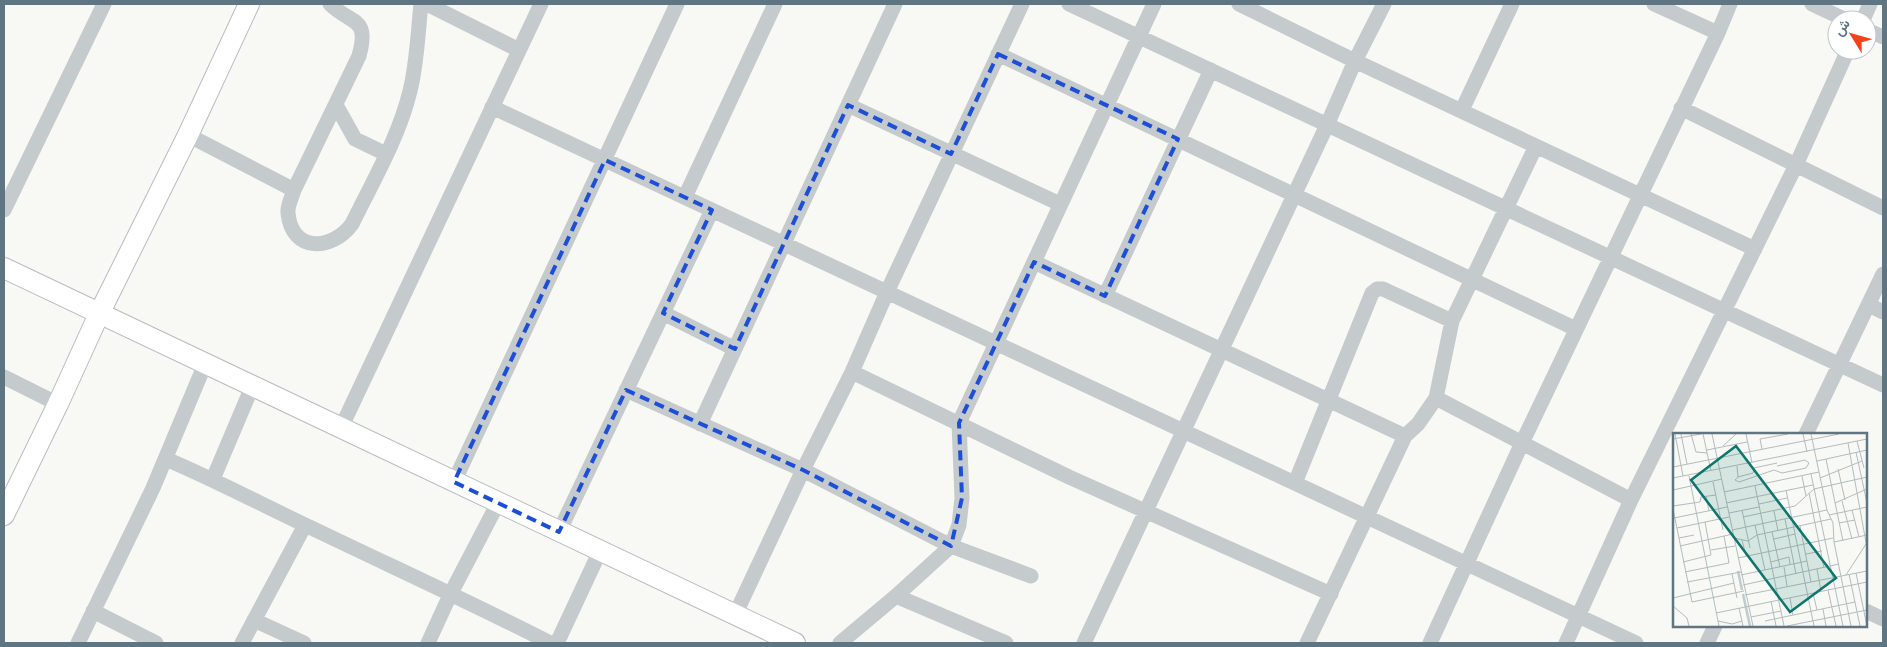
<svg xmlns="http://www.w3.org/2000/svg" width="1887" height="647" font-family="'Work Sans',Vazirmatn,sans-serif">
<rect width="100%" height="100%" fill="#f8f8f4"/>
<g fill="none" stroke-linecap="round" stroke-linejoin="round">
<!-- secondary casing -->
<g stroke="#b7bdc1" stroke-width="22">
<path id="secondary" d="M4,268L795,643
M4,515L58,404L99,314L188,135L249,4"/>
</g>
<!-- street -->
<path stroke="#c5cacd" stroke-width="15" d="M330,4C351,25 370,16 359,56L294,190C292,197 287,206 288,213C292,253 332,251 352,224C373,181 399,137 410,91C417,63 418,32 421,4
M427,4L519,50
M1069,4L1883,385
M1239,4L1355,61L1755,249
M1654,4L1718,33
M1812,4L1846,20
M1863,20L1870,4
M1867,30L1883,37
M998,54L1576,329
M336,105L355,139L386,154
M848,105L1060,204
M492,107L1636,643
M1681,108L1883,208
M1462,110L1512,4
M188,135L294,190
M685,197L775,4
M4,210L104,4
M1034,262L1405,436
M1105,296L1211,70
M1869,305L1883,312
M663,313L735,349
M852,372L1069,477L1331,594
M4,377L58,404
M626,390L803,470L951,546L1031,576
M1436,398L1631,500
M700,424L895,4
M341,428L541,4
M1806,434L1883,274
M166,459C218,481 268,508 320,532C397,569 474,604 550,643
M213,479L252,387
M454,482L677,4
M1295,483L1372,293L1377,289H1383L1452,321
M559,532L712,210
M896,596L1006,643
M93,611L156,643
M1866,611L1883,619
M735,615L803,470L852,372L887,292L1022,4
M254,620L304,643
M78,643L153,488L205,364
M242,643L305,525
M428,643L450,595L498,503
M557,643L600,551
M840,643L896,596L951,546L959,525L962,498L959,423L1154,4
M1084,643L1327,125L1355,61L1384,4
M1307,643L1405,436L1418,424L1436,398L1452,321L1536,146
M1430,643L1522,443L1718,33L1730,4
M1566,643L1631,500L1796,165L1848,50
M1707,643L1715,626"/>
<!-- secondary -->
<use href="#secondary" stroke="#fff" stroke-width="20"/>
</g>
<!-- marked area -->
<path fill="none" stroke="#1d4ed8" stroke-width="4" stroke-dasharray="10 6" stroke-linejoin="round" d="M998,54L1178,139L1105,296L1034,262L959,423L962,498L951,546L803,470L626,390L559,532L454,482L605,160L712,210L663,313L735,349L848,105L951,154Z"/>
<!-- overview -->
<g transform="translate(1673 433)">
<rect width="194" height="194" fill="#f8f8f4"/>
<path fill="none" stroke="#becbcf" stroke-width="2.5" d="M65,138L69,157M70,161L77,193"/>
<path fill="none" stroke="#b2bcbf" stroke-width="1" d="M2,1L10,43M8,1L14,31M18,1L23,19L34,20M30,1L38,38M39,1L80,193M73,1L79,30M130,1L134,19M138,1L154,77L160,90L161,109L178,193M0,6L28,1M184,8L191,35M175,10L194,115M50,13L63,1M89,16L87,6L115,1M34,17L74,9M183,19L194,70M153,26L170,108M144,28L194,17M64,33L65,44L62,47L66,49L101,37L109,40L133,35L136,30L132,27L104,33M0,34L166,1M165,36L172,67M138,41L170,193M16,43L46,193M129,43L133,63M65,44L80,40L81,35L104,30M0,45L194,6M147,45L189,28M40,49L50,97M82,53L111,193M0,57L49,46M113,57L141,193M51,59L146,39M136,60L151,135M33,63L36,78M169,68L179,106M53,70L140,52M162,70L194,56M86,71L114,65M0,73L27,69L28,64L43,62M0,76L19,169L71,158M69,77L77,115M179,77L186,104M101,78L105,98M56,80L86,74M156,82L194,74M70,84L122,73L141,56L194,44M1,85L54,74M112,86L123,141M166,90L182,87M82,92L92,137M127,93L138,149M4,95L56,84M59,97L154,77M99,99L107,134M6,105L21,102M61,105L75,108L84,102L158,86M101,106L122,101M69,107L73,123M161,109L194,102M7,113L60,101M38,117L62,113M133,121L149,118M65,125L160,105M10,129L38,122L32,89M98,129L116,124L117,131M111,134L114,153M144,136L148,158M12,139L56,130L51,103M183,140L194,193M59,141L64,165M176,141L187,193M68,142L134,128M173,142L193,111M14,149L68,139M70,152L166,131M155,157L163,193M140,160L144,177M72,162L194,138M0,165L61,150M117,165L120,182M98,168L103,193M0,173L14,185L16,193M66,175L70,193M150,176L153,193M43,180L194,149M78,184L108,178M45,188L59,191L69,188M92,188L182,169M114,193L194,177"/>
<path fill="#0f766e" fill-opacity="0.15" stroke="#0f766e" stroke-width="2.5" d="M63,13L163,145L117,179L18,47Z"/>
<rect width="194" height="194" fill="none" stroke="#607582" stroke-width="2.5"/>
</g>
<!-- border -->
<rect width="1887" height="647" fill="none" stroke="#607582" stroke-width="10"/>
<!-- north arrow -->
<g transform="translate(1852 35) rotate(307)"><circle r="24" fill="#ffffff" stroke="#bfc8cd"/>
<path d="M0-4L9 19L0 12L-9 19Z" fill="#f0431c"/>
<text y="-8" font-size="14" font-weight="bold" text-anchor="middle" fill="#607582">ش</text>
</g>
</svg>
